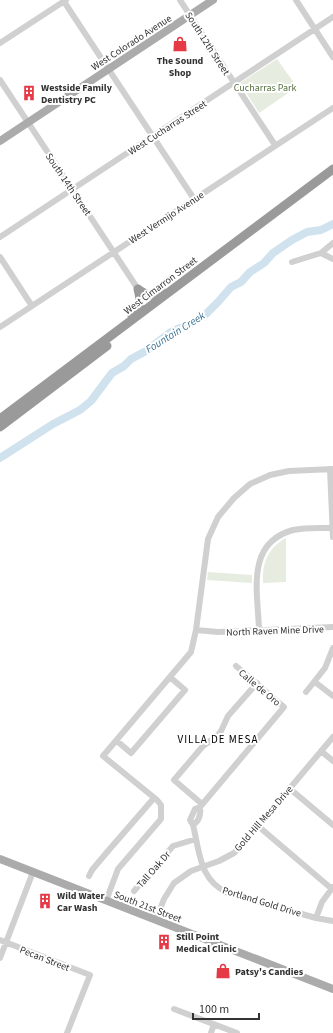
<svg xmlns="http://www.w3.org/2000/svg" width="333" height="1033" font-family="'Source Sans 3',sans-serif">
<rect width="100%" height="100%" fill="#fff"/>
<!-- green -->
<path fill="#e6ecdf" d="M277,59L297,87L259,113L240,83Z
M286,538V582L263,583C262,563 268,548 286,538Z
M208,572L252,575V583L207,580Z"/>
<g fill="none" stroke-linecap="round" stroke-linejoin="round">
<!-- river -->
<path stroke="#cfe2ee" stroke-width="8" d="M0,458L53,424L80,410L91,401L112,373L124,366L131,359L146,351L171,332L192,323L204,316L218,302L231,287L241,282L250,272L264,263L273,253L292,240L307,232L321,230L333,224"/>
<!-- minor -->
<path stroke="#d0d0d0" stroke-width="6" d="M63,0L194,199
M180,0L275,145
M296,0L333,57
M0,43L66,0
M0,80L138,289
M0,237L333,17
M321,253L333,259
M0,257L32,306
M292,262L321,253L333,243
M0,327L333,108
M330,469L333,537
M333,469L289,471L270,475L250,484L234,498L218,517L208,539L196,630L218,632L333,627
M259,630C258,593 245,543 293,530C306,527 320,528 333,528
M236,666L284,707L200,807L195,809L190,820L193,825C200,853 199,880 228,893L316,918L333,921
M315,682L333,696
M306,692L325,668L333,648
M117,741L131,753L185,690L171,678
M321,751L333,761
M289,788L333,825
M202,804L174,780L203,746L217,736L221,731L228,716L257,683
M193,825C199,821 201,814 200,807
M258,826L332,889
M89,876L92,870L108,851L154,798
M134,891L173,846L196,839
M106,901L118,869L161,819V805L157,800L103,756L191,652L196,630
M316,918L322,902L333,887
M156,920L164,899L174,883L191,871L219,861L234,853L258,826L333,737
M0,940L90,975L67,1033
M0,958L33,872
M174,1009L237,1033
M211,1033L214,1024"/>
<!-- major -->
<path stroke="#ababab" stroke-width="8" d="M0,141L213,0
M0,859L333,989"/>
<!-- highway -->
<path stroke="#9a9a9a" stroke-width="9" d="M138,289C146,295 154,298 164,293
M132,316C141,307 141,300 138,289
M0,419L333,169
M0,427L107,346"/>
</g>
<!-- icons -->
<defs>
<g id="shop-bare" transform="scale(1.2)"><path d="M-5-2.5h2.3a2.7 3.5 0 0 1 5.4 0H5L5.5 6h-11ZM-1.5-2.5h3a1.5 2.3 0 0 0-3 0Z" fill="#e63946" stroke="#fff" stroke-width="2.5" paint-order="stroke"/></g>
<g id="building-bare" transform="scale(1.2)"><path d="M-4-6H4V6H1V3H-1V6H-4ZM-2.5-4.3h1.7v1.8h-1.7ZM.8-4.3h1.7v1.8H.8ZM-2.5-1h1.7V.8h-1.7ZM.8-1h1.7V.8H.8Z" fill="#e63946" stroke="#fff" stroke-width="2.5" paint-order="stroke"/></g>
</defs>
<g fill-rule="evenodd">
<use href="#shop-bare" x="180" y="44"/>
<use href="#building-bare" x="29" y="93"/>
<use href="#building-bare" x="45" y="901"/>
<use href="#building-bare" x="164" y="942"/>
<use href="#shop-bare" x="223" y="971"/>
</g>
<g text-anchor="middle" stroke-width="4" stroke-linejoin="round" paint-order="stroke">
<!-- street labels -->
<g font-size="10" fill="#333" stroke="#fff">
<text transform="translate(131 42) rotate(-33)" y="4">West Colorado Avenue</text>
<text transform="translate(208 43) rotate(57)" y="4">South 12th Street</text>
<text transform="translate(167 127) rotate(-33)" y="4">West Cucharras Street</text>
<text transform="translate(69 184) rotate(56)" y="4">South 14th Street</text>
<text transform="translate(166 217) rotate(-33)" y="4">West Vermijo Avenue</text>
<text transform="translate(160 285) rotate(-37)" y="4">West Cimarron Street</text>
<text transform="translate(275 630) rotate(-2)" y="4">North Raven Mine Drive</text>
<text transform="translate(260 687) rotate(40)" y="4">Calle de Oro</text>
<text transform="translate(263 818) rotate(-49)" y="4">Gold Hill Mesa Drive</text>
<text transform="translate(153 869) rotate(-49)" y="4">Tall Oak Dr</text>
<text transform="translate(262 901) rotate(17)" y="4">Portland Gold Drive</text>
<text transform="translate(148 906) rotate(21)" y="4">South 21st Street</text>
<text transform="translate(45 958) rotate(21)" y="4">Pecan Street</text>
</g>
<!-- poi labels -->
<g font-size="10" font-weight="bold" fill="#333" stroke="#fff" text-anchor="start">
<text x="180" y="64" text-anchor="middle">The Sound<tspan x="180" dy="12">Shop</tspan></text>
<text x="41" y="91">Westside Family<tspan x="41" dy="12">Dentistry PC</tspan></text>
<text x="57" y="899">Wild Water<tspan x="57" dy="12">Car Wash</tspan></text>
<text x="176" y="940">Still Point<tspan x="176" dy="12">Medical Clinic</tspan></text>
<text x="235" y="975">Patsy's Candies</text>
</g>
<!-- park labels -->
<g font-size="10" fill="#56703f" stroke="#fff">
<text x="265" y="91">Cucharras Park</text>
</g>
<!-- water labels -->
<g font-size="11" font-style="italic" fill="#3f7597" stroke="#fff">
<text transform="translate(175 332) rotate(-32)" y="4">Fountain Creek</text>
</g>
<!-- neighbourhood labels -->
<g font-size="11" letter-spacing="1" fill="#000" stroke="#fff">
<text x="218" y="743">VILLA DE MESA</text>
</g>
</g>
<!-- scale -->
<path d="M193 1013v6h66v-6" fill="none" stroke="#333333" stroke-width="2"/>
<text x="199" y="1013" font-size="12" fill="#333333" stroke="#ffffff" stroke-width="3" paint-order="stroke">100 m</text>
</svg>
